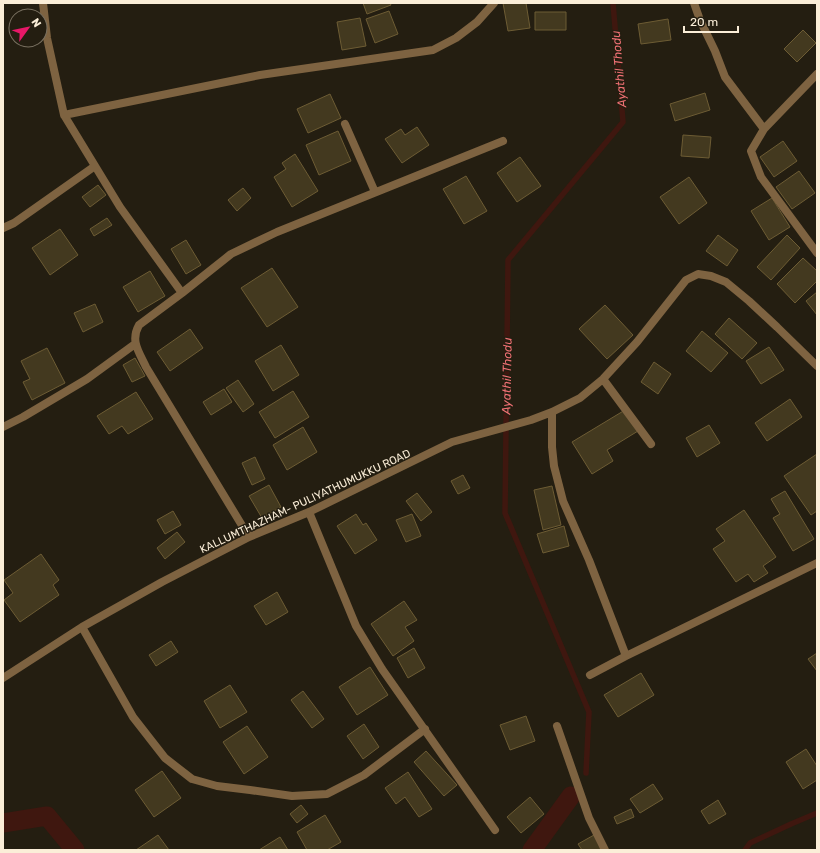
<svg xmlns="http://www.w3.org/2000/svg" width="820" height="853" font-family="Rubik,sans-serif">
<rect width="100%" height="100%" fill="#241e11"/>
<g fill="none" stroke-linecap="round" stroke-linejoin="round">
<!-- stream -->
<path stroke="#3f170f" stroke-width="5.5" d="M586,773L589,712L505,513L508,260L623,122L613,3
M745,850L750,843L791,824L817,813"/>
<!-- canal -->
<path stroke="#3f170f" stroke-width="19" d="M3,823L47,816L75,850
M532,850L571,796"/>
</g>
<!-- building -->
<path fill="#43391f" stroke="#6d5c34" d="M363,3H390L391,5L367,14Z
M503,3H526L530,28L508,31Z
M389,11L398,34L375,43L366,19Z
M535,12H566V30H535Z
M360,18L366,46L342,50L337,22Z
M668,19L671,40L641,44L638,24Z
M803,30L816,43L797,62L784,49Z
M705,93L710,110L675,121L670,104Z
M330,94L341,118L308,133L297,109Z
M417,127L429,145L402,163L385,139L401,129L405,135Z
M338,131L351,161L319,175L306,145Z
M683,135L711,137L709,158L681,156Z
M783,141L797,161L774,177L760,157Z
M295,154L318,191L292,207L274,177L286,169L282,163Z
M520,157L541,186L517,202L497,173Z
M799,171L815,193L792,209L776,187Z
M466,176L487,211L464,224L443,189Z
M689,177L707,203L679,224L660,197Z
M98,185L106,195L90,207L82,197Z
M243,188L251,198L237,211L228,200Z
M772,198L790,227L769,240L751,211Z
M107,218L112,225L94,236L90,229Z
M60,229L78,255L50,275L32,248Z
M718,235L738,250L727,266L706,251Z
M787,235L800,248L771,280L757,267Z
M186,240L201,265L186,274L171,249Z
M803,258L817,271V281L795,303L777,284Z
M272,268L298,307L267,327L241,288Z
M150,271L165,296L138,312L123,287Z
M817,292V315L806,301Z
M95,304L103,322L83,332L74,313Z
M605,305L633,335L607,359L579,329Z
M729,318L757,343L742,359L715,334Z
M190,329L203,348L170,371L157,352Z
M702,331L728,353L711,372L686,351Z
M281,345L299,375L273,391L255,361Z
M769,347L784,370L761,384L746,361Z
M47,348L65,383L32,400L23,382L30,379L21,361Z
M135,358L145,376L132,382L123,365Z
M654,362L671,374L658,394L641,382Z
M238,380L254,404L243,412L226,388Z
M224,389L232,402L211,415L203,402Z
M293,391L309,417L275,438L259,412Z
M136,392L153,419L128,434L122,426L109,434L97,416Z
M790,399L802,417L767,441L755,423Z
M625,410L638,431L607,450L613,461L592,474L572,442Z
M709,425L720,443L697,457L686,438Z
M303,427L317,452L287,470L273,445Z
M817,454V511L811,515L784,476Z
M255,457L265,479L252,485L242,463Z
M463,475L470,488L458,494L451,481Z
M269,485L281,507L262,518L249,496Z
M552,486L561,525L543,530L534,490Z
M785,491L814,539L793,551L773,518L780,514L771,499Z
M417,493L432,512L421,521L406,501Z
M744,510L776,557L763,566L768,573L754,582L748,574L736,582L713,549L725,541L716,529Z
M173,511L181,525L165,534L157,520Z
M356,514L363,525L366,523L377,540L355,554L337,526Z
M412,514L421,536L406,542L396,520Z
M564,526L569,546L543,553L537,534Z
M177,532L185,542L165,559L157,548Z
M41,554L59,580L53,585L59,595L20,622L4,600L13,593L4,580Z
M277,592L288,612L266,625L254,606Z
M404,601L417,620L405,627L414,641L393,656L371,624Z
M171,641L178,652L156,666L149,655Z
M414,648L425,668L408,678L397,658Z
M817,653V671L808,659Z
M370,667L388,695L357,715L339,687Z
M641,673L654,695L618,717L604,695Z
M230,685L247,712L220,728L204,701Z
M303,691L324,719L312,728L291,700Z
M526,716L535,741L510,750L500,725Z
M364,724L379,747L363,759L347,736Z
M247,726L268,757L244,774L223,742Z
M806,749L817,766V780L803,789L786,762Z
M426,751L457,785L444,796L414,762Z
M162,771L181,798L154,817L135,790Z
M408,772L432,809L419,817L405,797L396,804L385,788Z
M653,784L663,799L640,813L630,799Z
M530,797L544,814L521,833L507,817Z
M718,800L726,814L709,824L701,811Z
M301,805L308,814L297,823L290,814Z
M631,809L634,817L617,824L614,817Z
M325,815L341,842L327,850H307L297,832Z
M158,835L169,850H136Z
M594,835L603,850H582L578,844Z
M280,837L288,850H259Z"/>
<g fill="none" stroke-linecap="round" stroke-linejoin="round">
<!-- minor -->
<path stroke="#7e6341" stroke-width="8" d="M43,3L47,38L64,115L120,207L182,293
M694,3L700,20L715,51L725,77L764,129
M817,74L764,129L751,151L761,177L817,253
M64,115L260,75L433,50L456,38L477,22L494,3
M345,124L375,192
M3,228L14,223L95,166
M603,379L651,444
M552,412V447L554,466L563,501L589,560L626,656
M3,427L23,417L87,379L135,344
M309,512L356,626L382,669L495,830
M249,537L146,367C139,352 130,341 139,325L182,293L231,254L277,232L503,141
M82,627L133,717L165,758L192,779L217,786L250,790L292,796L327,794L364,775L425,729
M590,675L626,656L817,563
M3,678L82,627L162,582L249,537L309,512L452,442L531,420L552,412L580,398L603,379L637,342L686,280L698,274L711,276L726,282L749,301L777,327L817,366
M557,726L589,818L605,850"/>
</g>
<g text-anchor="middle" stroke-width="3" stroke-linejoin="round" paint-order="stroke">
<!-- street labels -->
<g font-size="11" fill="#fbeed8" stroke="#241e11">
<text transform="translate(305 501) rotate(-25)" y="4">KALLUMTHAZHAM- PULIYATHUMUKKU ROAD</text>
</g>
<!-- water labels -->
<g font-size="12" font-style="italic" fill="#f07174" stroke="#241e11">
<text transform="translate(619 69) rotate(-95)" y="4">Ayathil Thodu</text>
<text transform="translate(507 376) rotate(-89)" y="4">Ayathil Thodu</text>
</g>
</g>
<!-- border -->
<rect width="820" height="853" fill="none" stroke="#fbeed8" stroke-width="8"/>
<!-- north arrow -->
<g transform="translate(28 28) rotate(57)"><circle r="19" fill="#241e11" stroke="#7a7161"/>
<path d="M0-3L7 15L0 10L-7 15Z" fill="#e71868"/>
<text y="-6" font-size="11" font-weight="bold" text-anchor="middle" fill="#fbeed8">N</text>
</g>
<!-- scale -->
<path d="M684 26v6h54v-6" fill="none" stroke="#fbeed8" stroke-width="2"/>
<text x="690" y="26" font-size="12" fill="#fbeed8" stroke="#241e11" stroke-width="3" paint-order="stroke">20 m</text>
</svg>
